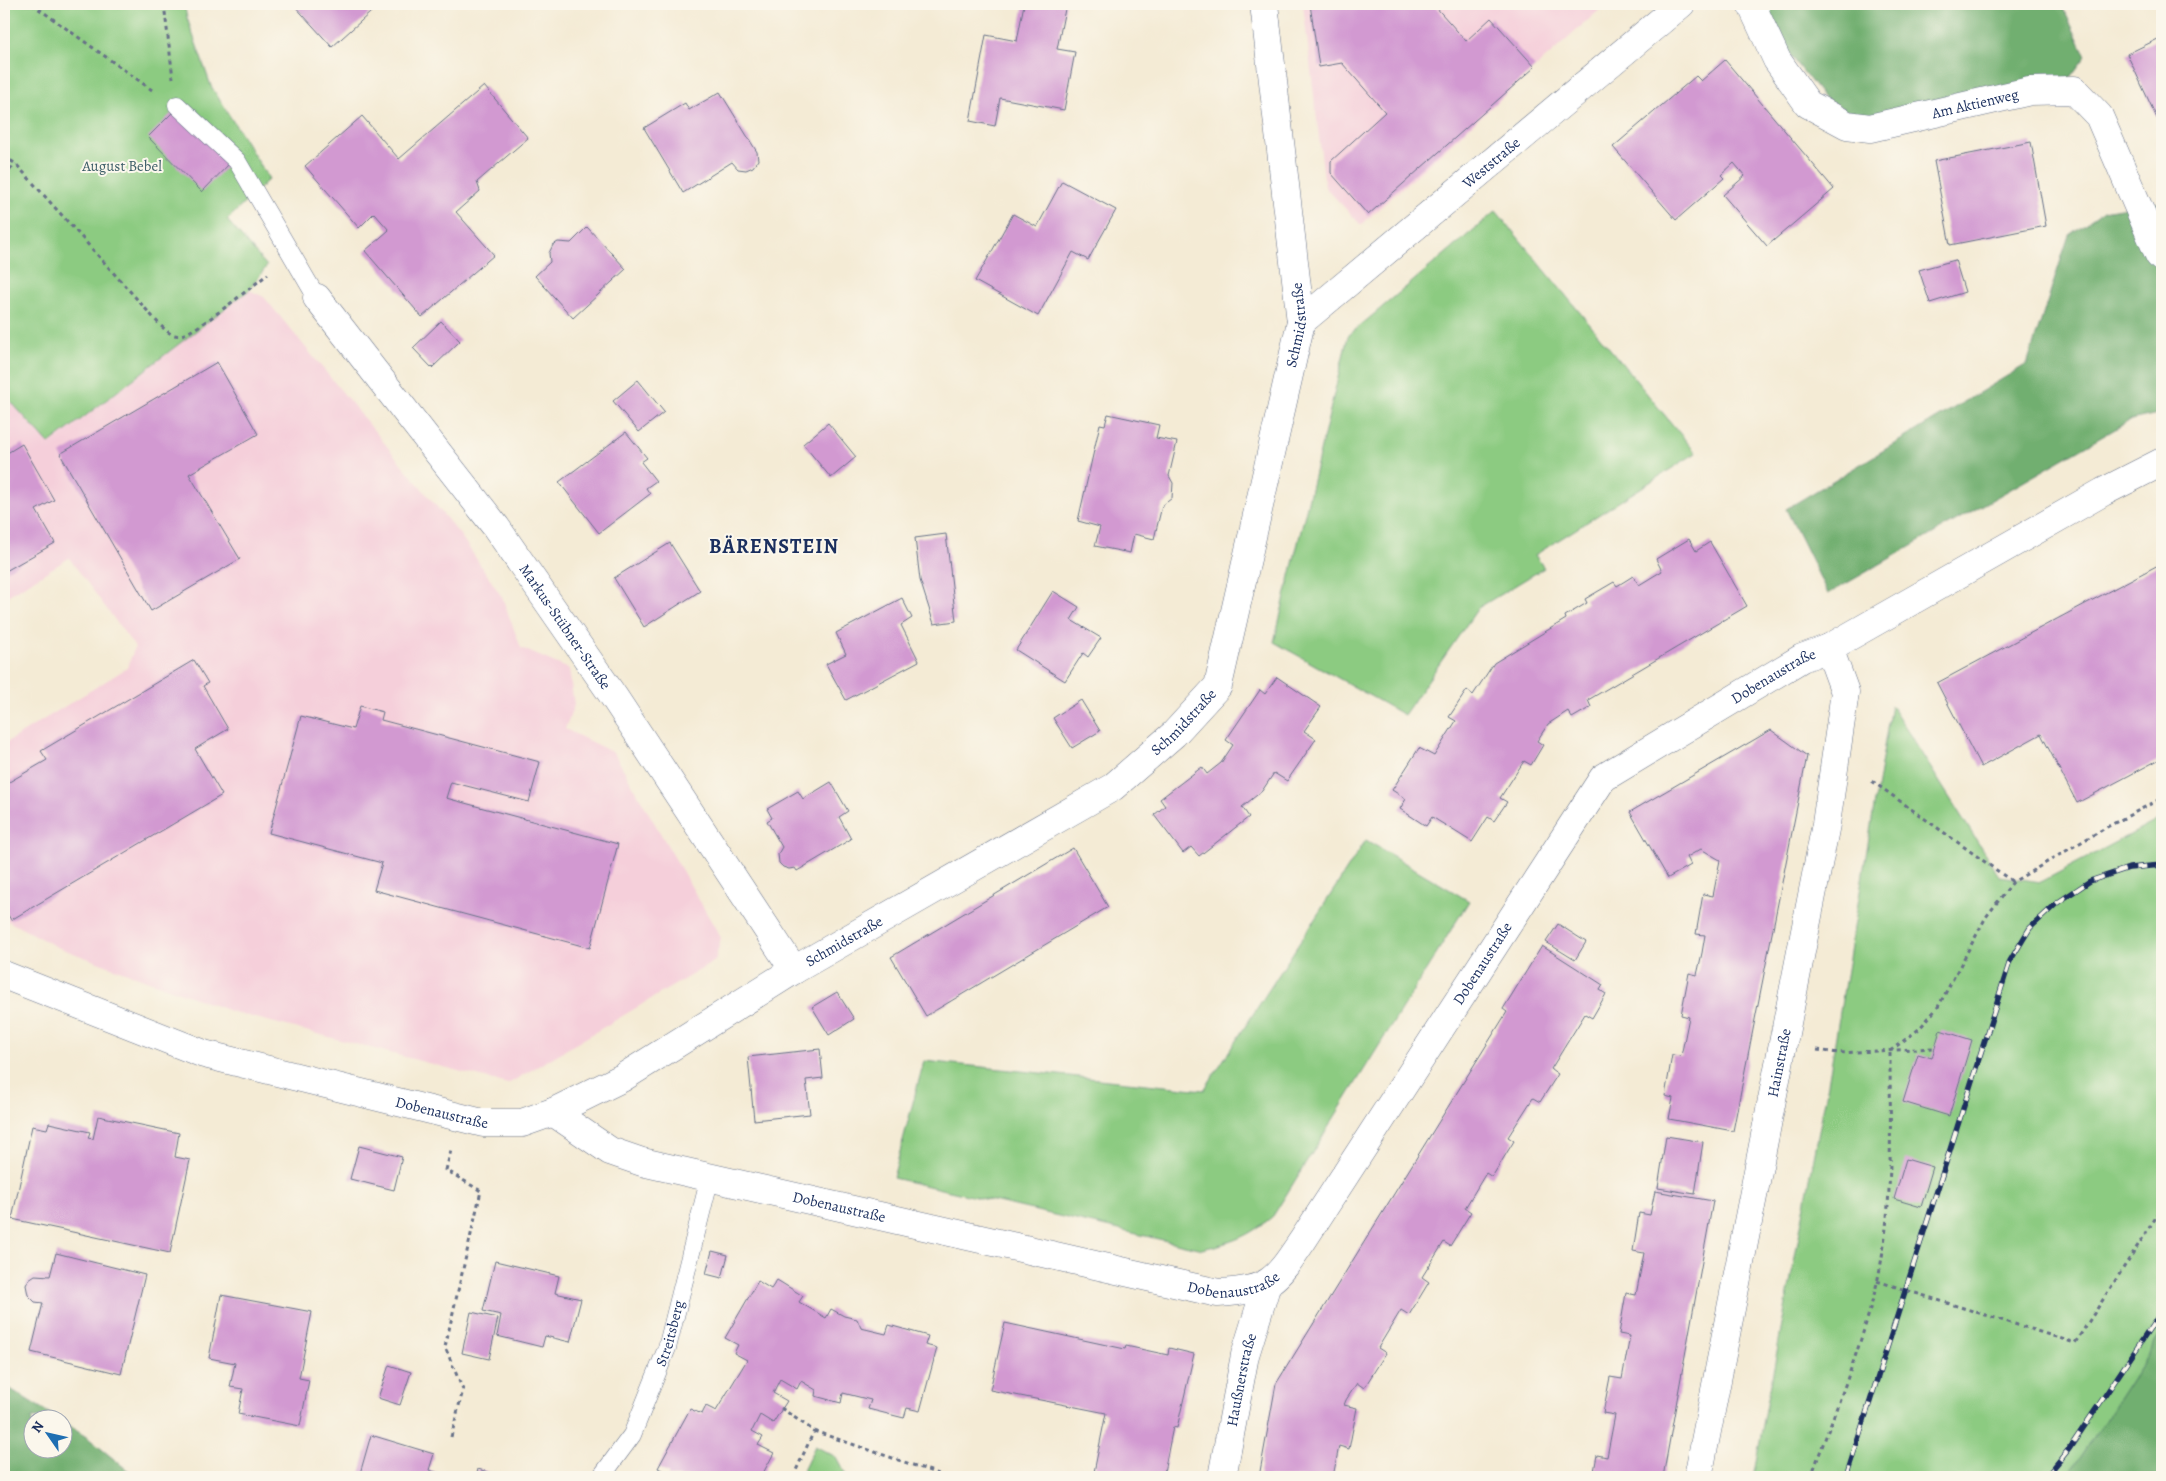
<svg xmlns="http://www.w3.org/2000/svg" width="2166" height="1481" font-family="Alegreya,serif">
<rect width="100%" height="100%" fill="#fbf7ec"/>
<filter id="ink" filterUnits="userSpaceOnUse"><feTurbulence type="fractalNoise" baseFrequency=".02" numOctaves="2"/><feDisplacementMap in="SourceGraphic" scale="10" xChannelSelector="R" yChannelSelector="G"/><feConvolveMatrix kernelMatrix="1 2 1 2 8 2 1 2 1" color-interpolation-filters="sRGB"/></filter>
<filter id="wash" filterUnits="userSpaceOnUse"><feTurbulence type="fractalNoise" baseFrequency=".0096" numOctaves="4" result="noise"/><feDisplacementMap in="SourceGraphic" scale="20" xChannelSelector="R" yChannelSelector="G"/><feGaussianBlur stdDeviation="1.12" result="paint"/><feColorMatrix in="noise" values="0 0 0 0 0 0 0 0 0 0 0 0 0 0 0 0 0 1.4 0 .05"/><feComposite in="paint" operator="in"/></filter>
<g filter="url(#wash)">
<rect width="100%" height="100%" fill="#f4ebd5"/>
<!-- built -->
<path fill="#f5cfda" d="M1303,4H1606L1361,225L1325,187Z
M249,290L264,297L461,536L502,597L521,648L569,669L574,705L565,729L614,753L721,938L715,961L508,1084L233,1012L57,947L4,919V744L127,668L135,647L69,558L4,598V394L50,444Z"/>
<!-- green -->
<path fill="#8ccb81" stroke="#547d70" d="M4,4H184L187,18L211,86L269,179L227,220L267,266L249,290L49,444L4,394Z
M1496,211L1696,453L1535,555L1544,568L1478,608L1404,715L1274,642L1348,336Z
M1891,705L1999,876L2041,882L2162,818V1333L2081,1457L2063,1477H1753L1828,1084Z
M1366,840L1469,901L1273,1216C1248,1237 1233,1242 1202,1249L893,1178L924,1061L1204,1090Z
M815,1446L836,1457L847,1477H800Z"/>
<!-- forest -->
<path fill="#71af6f" stroke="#466f66" d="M1767,4H2061L2086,56L2068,80L1896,114L1856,116L1823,97L1792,57L1771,18Z
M2162,201V413L2131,420L1828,594L1786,509L2027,364L2069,235L2103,211Z
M2162,1333V1477H2063L2081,1457Z
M4,1385L57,1418H32V1448H62L63,1422L88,1438L136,1477H4Z"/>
<g id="blocks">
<!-- building -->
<path fill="#d299d1" d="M293,4H380L332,47Z
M1024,4H1066L1057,49L1075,52L1064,110L1000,98L995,126L970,121L986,35L1017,41Z
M1310,4H1433L1466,41L1491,18L1535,67L1368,215L1331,173V161L1385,112L1342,63L1319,67Z
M2162,37V129L2127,54Z
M1725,60L1834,189L1767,246L1723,195L1745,176L1734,163L1721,175L1724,178L1676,220L1613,147L1696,76L1701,81Z
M484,86L528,138L477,182L480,191L456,212L494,255L422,317L365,251L389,230L374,213L359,228L305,166L362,116L399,159Z
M720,92L757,152L758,160L753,167L746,170L738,169L732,162L683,193L644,128L685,103L689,110Z
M177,108L231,162L202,192L148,137Z
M2031,142L2046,226L1950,245L1934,161Z
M1062,181L1116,210L1088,260L1073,252L1038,316L975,281L1013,214L1037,227Z
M587,227L626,269L573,318L535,276L550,262L549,253L553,245L558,242L571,243Z
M1955,260L1965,292L1930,303L1919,270Z
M441,321L460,341L432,368L413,348Z
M217,362L258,434L189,474L240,559L151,611L60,454Z
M638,380L664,412L639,432L613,401Z
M1108,414L1159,425L1156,438L1177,442L1169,476L1173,483L1172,498L1162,506L1154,539L1134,534L1130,553L1095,546L1100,527L1078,521L1100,424L1105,425Z
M828,423L856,457L831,478L803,444Z
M626,432L647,458L641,462L656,481L646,488L650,494L599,533L559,482Z
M22,444L54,500L36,510L55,543L4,572V455Z
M946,534L956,621L934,624L920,580L915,538Z
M1689,539L1696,551L1710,542L1747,606L1588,700L1591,707L1572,718L1568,711L1548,724L1537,741L1543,745L1531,765L1524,761L1500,798L1507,802L1494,821L1488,817L1472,842L1432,817L1426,826L1400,809L1406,799L1392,790L1419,748L1434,756L1456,721L1449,717L1467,690L1473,695L1494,663L1566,619L1565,616L1587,603L1585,599L1614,582L1617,586L1633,576L1639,585L1662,571L1656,559Z
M670,543L700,591L644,627L614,578Z
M2162,563V758L2077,803L2041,734L1981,767L1937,683Z
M1053,591L1079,607L1071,620L1101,638L1088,657L1083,653L1065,681L1016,650Z
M902,598L912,618L901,625L919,661L846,700L826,664L846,654L836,633Z
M194,660L208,683L203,686L228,729L195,749L222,795L11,920L4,908V785L47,760L41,751Z
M1277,677L1321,707L1304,731L1316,739L1287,781L1274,773L1262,791L1242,807L1249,817L1199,856L1191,847L1183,853L1154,815L1165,806L1160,799L1202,767L1207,774L1221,763L1233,745L1226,740L1260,690L1265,694Z
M1081,700L1100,731L1072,748L1053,718Z
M360,706L383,712L381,720L540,762L529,802L451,782L446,798L618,844L590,948L374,890L382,863L269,833L301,716L353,729Z
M1771,730L1807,756L1733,1131L1669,1119L1673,1098L1665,1096L1672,1055L1681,1056L1685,1037L1689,1017L1681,1015L1689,973L1697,975L1702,953L1705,935L1696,934L1703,894L1713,896L1720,860L1701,849L1687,857L1691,865L1668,878L1630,812Z
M831,782L848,811L839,817L851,839L797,871L795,868L789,869L783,867L779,863L778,854L782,847L767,821L772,818L767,809L798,791L803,799Z
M1073,848L1108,907L926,1016L891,957Z
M1558,924L1586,942L1575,960L1546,942Z
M1542,946L1603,985L1600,990L1606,994L1592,1018L1585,1014L1551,1069L1558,1074L1540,1102L1533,1098L1508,1137L1514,1141L1492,1177L1486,1173L1465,1208L1471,1212L1450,1246L1444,1242L1422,1277L1429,1282L1409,1315L1401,1310L1378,1348L1386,1353L1364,1388L1357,1383L1346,1400L1344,1405L1357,1408L1349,1449L1339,1446L1333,1477H1259L1276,1384L1507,1012L1503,1009Z
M837,992L854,1019L829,1035L812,1007Z
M1940,1030L1972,1040L1949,1116L1903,1102L1918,1054L1932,1058Z
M820,1049L823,1078L806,1080L810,1114L754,1120L748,1057Z
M98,1116L179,1133L175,1157L190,1160L170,1253L12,1219L32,1126L47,1129L49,1123L90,1132L88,1138L93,1139Z
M1666,1136L1703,1142L1695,1194L1658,1188Z
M359,1146L402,1157L394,1190L350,1179Z
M1906,1159L1933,1167L1921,1207L1894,1199Z
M1655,1191L1713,1201L1663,1477H1593L1597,1455L1607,1457L1615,1415L1603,1413L1610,1377L1622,1379L1630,1336L1619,1334L1626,1293L1636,1295L1644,1253L1633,1251L1639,1213L1650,1215Z
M712,1251L728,1255L722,1278L706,1274Z
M56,1253L145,1275L121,1374L31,1352L43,1303L35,1302L28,1295L26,1285L29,1279L35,1275L50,1276Z
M495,1261L559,1276L555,1293L581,1299L570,1342L545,1336L542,1347L497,1336L501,1315L483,1311Z
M777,1280L803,1296L799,1302L826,1318L831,1309L844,1316L857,1319L861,1328L886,1334L889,1325L928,1336L925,1345L937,1348L920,1411L907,1408L904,1418L868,1409L871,1400L843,1393L841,1403L815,1396L816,1390L801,1381L797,1389L780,1379L773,1393L787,1401L773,1423L760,1415L752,1431L763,1437L758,1445L774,1453L761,1477H667L669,1474L658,1468L690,1409L702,1414L706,1406L716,1411L747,1360L734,1353L738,1345L725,1338L758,1281L771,1289Z
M221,1295L312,1312L299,1378L309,1380L300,1426L238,1414L243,1389L230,1387L235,1363L209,1358Z
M471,1312L498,1318L489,1359L462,1353Z
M1005,1323L1125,1349L1126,1346L1168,1355L1169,1348L1194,1354L1177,1428L1173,1427L1163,1477H1093L1106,1413L990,1390Z
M389,1365L411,1372L400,1405L378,1398Z
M371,1435L434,1454L429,1470L451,1477H359Z
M478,1469L504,1477H476Z"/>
</g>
</g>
<g filter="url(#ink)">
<use href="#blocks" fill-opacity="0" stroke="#677188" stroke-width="1"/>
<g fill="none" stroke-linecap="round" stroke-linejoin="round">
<!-- lane casing -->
<g stroke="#677188" stroke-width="19">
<g id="lane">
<path d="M177,105L237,161L317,298"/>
<path id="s1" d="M601,1477L632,1435L667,1348L710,1177"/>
</g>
</g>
<!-- street casing -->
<g stroke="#677188" stroke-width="29">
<g id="street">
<path id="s2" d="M1751,4L1777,60L1808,104L1847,125L1870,128L2030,91L2074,90L2099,116L2159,255L2162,258"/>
<path id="s3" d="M317,298L496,527L614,697L794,970"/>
<path id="s4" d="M1301,322L1681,4"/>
<path id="s5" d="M4,975L204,1054L483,1123H522L553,1112L622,1078L794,970L1113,787L1174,734L1218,686L1301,322L1264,4"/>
<path id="s6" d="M553,1112L610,1151L642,1162L1218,1293C1270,1290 1275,1282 1303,1240L1603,778L1802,658L1829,648L2103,492L2162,462"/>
<path id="s7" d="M1222,1477L1245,1355L1267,1284"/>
<path id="s8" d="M1698,1477L1826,824L1845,692L1829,648"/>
</g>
</g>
<!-- path -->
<path stroke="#677188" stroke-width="3" stroke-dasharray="4 4" stroke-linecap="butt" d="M32,4L152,90
M164,4L173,78
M4,156L16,164L161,326C167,331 172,337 181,335C197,332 252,286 268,274
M4,175L16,164
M1872,781L2013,882
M1817,1050L1838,1053L1935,1048
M1890,1051L1919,1029L1938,1007L1986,917L2013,882L2107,827L2162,798
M1877,1281L2075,1343L2162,1208
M781,1408L814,1431L939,1474
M451,1437L463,1390L445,1347L481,1191L446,1170L451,1150
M793,1477L814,1431
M1811,1477C1834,1413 1861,1349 1877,1283C1894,1207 1890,1128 1890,1051"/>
<!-- lane -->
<use href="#lane" stroke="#fff" stroke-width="18"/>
<!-- street -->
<use href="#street" stroke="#fff" stroke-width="28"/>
<!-- rail casing -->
<g stroke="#1b2f5e" stroke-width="5.5">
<path id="rail" d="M1846,1477L2010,961L2030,928L2057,903L2090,881L2129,868L2162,865
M2046,1477L2069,1449L2162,1311"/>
</g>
<!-- rail -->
<use href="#rail" stroke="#fbf7ec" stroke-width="4" stroke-dasharray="11" stroke-linecap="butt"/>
</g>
</g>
<g text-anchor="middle" stroke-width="4" stroke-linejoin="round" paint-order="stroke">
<!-- street labels -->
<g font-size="15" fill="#1b2f5e" stroke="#fbf7ec">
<text dy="5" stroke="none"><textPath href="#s2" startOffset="291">Am Aktienweg</textPath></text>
<text dy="5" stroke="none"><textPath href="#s4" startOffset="248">Weststraße</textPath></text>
<text dy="5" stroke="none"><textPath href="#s5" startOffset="1738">Schmidstraße</textPath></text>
<text dy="5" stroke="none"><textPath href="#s3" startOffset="412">Markus-Stübner-Straße</textPath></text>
<text dy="5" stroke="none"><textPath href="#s6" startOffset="1550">Dobenaustraße</textPath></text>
<text dy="5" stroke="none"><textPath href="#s5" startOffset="1318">Schmidstraße</textPath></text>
<text dy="5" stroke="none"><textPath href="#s5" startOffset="912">Schmidstraße</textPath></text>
<text dy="5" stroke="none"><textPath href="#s6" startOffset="1130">Dobenaustraße</textPath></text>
<text dy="5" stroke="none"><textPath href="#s8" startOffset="422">Hainstraße</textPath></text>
<text dy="5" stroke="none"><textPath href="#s5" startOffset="460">Dobenaustraße</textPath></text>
<text dy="5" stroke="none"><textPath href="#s6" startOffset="305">Dobenaustraße</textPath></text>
<text dy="5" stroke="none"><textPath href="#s6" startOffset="710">Dobenaustraße</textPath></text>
<text dy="5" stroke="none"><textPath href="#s1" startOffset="161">Streitsberg</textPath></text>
<text dy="5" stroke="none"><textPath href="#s7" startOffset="99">Haußnerstraße</textPath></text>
</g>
<!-- park labels -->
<g font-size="15" fill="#3d5e68" stroke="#fbf7ec">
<text x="122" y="171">August Bebel</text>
</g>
<!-- district labels -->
<g font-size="20" font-weight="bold" letter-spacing="1" fill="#1b2f5e" stroke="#fbf7ec">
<text x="774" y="553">BÄRENSTEIN</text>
</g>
</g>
<!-- margin -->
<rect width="2166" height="1481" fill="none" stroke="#fbf7ec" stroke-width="20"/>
<!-- north arrow -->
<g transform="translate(48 1434) rotate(304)"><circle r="24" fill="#fbf7ec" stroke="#a1a7b3"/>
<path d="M0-4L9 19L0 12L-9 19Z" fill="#1f6fb2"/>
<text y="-8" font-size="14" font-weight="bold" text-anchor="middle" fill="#1b2f5e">N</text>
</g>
</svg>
